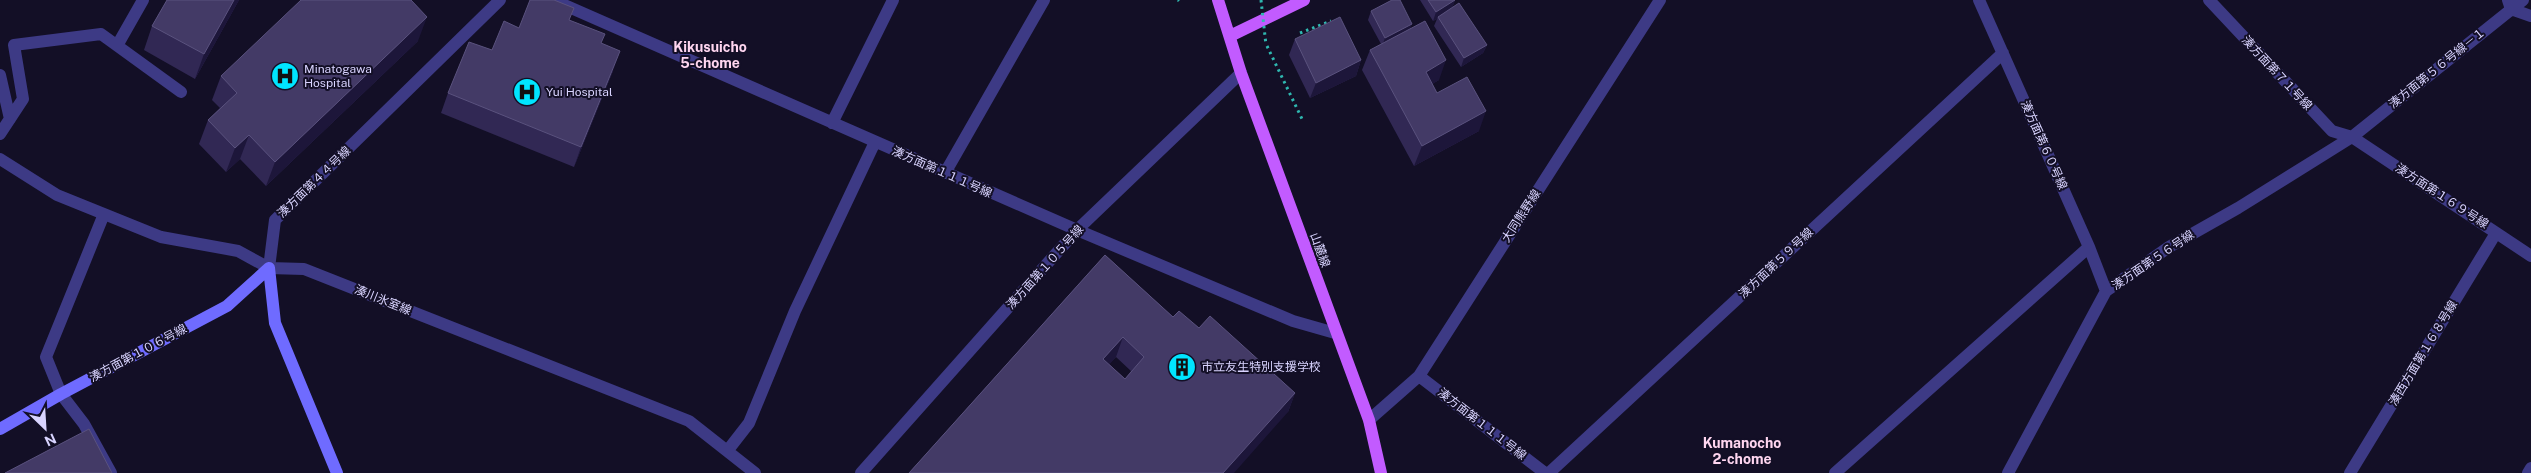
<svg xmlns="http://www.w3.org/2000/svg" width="2531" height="473" font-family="'Public Sans','Noto Sans JP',sans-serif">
<rect width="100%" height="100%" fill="#130f26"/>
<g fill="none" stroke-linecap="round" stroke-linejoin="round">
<!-- path -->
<path stroke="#2fb8b0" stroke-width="3" stroke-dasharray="2.5 4" stroke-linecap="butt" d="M1178,0L1179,1
M1300,33L1331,21
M1267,46L1303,121"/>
<!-- lane -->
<path stroke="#3d3a85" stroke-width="12" d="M61,394L84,424L111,473"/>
<!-- street -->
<path stroke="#3d3a85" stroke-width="12" d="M553,0L1077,230L1293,321L1335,333
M1979,0L2089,247L2106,291
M2209,0L2332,131L2352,137L2531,256
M2508,0L2511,9L2531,16
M118,44L143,0
M0,75L10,119
M832,123L893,0
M0,134L23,99L14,45L101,34L181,92
M0,159L57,195L161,237L238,251L269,268L304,269L689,421L755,473
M945,173L1044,0
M269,268L275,220L500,0
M1419,376L1545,473
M61,394L46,357L104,214
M1369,420L1419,376L1660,0
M728,450L749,423L795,311L875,142
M861,473L1077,230L1241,73
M1549,473L2003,53
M1835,473L2089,247
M2008,473L2106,291L2169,247L2238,208L2352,137L2523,0
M2350,473L2496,233
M2528,473L2531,468"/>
<!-- secondary -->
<path stroke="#6f6bff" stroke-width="12" d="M269,268L275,323L337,473
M0,429L61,394L227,306L269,268"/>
<!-- primary -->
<path stroke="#c25bff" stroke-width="12" d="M1218,0L1241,73L1369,420L1381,473
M1230,36L1304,0"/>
<!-- path-bridge -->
<path stroke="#2fb8b0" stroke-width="3" stroke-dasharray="2.5 4" stroke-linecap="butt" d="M1261,0L1266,45"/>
</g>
<!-- wall -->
<path fill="#312854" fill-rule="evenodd" d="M167,0H239L195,79L144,50L152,26Z
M1420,0H1455L1452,8L1487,45L1483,53L1461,67L1434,26L1437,19L1433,21Z
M1371,11L1411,28L1439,80L1432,84L1437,93L1479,131L1414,166L1362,70L1370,50L1381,44L1368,20Z
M570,20L601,43L613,71L574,167L441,113L448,93L492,50L519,28Z
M1295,39L1361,60L1356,76L1310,98L1289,55Z
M418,41L266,186L240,159L226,172L199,144L208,120L220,108L212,100L221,76Z
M1105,255L1173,317L1199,328L1295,393L1288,412L909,473ZM1116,357L1131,371L1125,379L1109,364Z"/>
<!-- shaded-wall -->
<path fill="#1d163a" d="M234,0H239L195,79L204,54Z
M1455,0L1452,9L1438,17L1437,19L1433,21L1436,12Z
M427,17L418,41L266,186L275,162Z
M1412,24L1409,32L1382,46L1385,38Z
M1487,45L1483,53L1461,67L1464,58Z
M620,51L613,71L574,167L581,147Z
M1361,60L1356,76L1310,98L1316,83Z
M1446,60L1439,80L1419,92L1426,72Z
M1486,111L1479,131L1414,166L1422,146Z
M249,135L240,159L226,172L235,148Z
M1123,337L1116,357L1096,379L1103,359Z
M1295,393L1288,412L1234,473H1223Z"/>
<!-- building -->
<path fill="#433a66" stroke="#5a527e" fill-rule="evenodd" d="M167,0H234L204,54L152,26Z
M301,0H411L427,17L275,162L249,135L235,148L208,120L237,93L221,76Z
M530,0H554L574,8L569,20L605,34L601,43L620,51L581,147L448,93L469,42L492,50L504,21L519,28Z
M1392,0H1400L1412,24L1385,38L1371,11Z
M1428,0H1455L1436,12Z
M1459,3L1487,45L1464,58L1438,17Z
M1340,17L1361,60L1316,83L1295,39Z
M1425,21L1446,60L1426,72L1437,93L1467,77L1486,111L1422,146L1370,50Z
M1105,255L1173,317L1179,311L1199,328L1210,316L1295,393L1223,473H909ZM1123,337L1144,357L1125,379L1103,359Z
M89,429L112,473H5Z"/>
<!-- icons -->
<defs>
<g id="hospital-disc" transform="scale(1.4375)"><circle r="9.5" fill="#00e5ff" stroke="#130f26"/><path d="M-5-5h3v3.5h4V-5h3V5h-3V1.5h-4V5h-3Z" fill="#111"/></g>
<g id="building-disc" transform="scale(1.4375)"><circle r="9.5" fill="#00e5ff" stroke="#130f26"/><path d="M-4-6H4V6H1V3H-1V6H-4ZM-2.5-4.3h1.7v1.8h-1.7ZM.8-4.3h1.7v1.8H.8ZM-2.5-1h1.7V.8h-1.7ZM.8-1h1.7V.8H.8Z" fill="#111"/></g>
</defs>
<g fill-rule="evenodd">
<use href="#hospital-disc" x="285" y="76"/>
<use href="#hospital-disc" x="527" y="92"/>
<use href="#building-disc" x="1182" y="367"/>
</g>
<g text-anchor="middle" stroke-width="4" stroke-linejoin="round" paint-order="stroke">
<!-- street labels -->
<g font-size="12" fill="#d9d4ff" stroke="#130f26">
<text transform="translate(2437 68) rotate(-39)" y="4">湊方面第５６号線－１</text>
<text transform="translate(2277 73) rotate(47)" y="4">湊方面第７１号線</text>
<text transform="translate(2044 145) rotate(66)" y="4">湊方面第６０号線</text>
<text transform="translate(942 172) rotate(24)" y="4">湊方面第１１１号線</text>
<text transform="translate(314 182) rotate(-44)" y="4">湊方面第４４号線</text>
<text transform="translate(2442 196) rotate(33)" y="4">湊方面第１６９号線</text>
<text transform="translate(1521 216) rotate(-57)" y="4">大同熊野線</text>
<text transform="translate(1320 250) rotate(70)" y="4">山麓線</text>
<text transform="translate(2153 260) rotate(-34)" y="4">湊方面第５６号線</text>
<text transform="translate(1776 263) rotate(-43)" y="4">湊方面第５９号線</text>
<text transform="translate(1045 267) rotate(-48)" y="4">湊方面第１０５号線</text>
<text transform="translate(383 300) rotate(22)" y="4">湊川氷室線</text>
<text transform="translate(138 353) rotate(-28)" y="4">湊方面第１０６号線</text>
<text transform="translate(2423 353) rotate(-59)" y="4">湊西方面第１６８号線</text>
<text transform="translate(1482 424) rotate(38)" y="4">湊方面第１１１号線</text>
</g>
<!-- poi labels -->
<g font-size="12" fill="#d9d4ff" stroke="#130f26" text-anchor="start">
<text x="304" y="73">Minatogawa<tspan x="304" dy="14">Hospital</tspan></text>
<text x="546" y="96">Yui Hospital</text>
<text x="1201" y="371">市立友生特別支援学校</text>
</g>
<!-- neighbourhood labels -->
<g font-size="14" font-weight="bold" fill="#ffd6f0" stroke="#130f26">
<text x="710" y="52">Kikusuicho<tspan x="710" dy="16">5-chome</tspan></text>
<text x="1742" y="448">Kumanocho<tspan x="1742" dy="16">2-chome</tspan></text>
</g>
</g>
<!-- north arrow -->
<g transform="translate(45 428) rotate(155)" stroke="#130f26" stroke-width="4" paint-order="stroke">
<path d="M0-4L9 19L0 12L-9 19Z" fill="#d9d4ff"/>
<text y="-8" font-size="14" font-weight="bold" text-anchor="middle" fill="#d9d4ff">N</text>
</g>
</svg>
